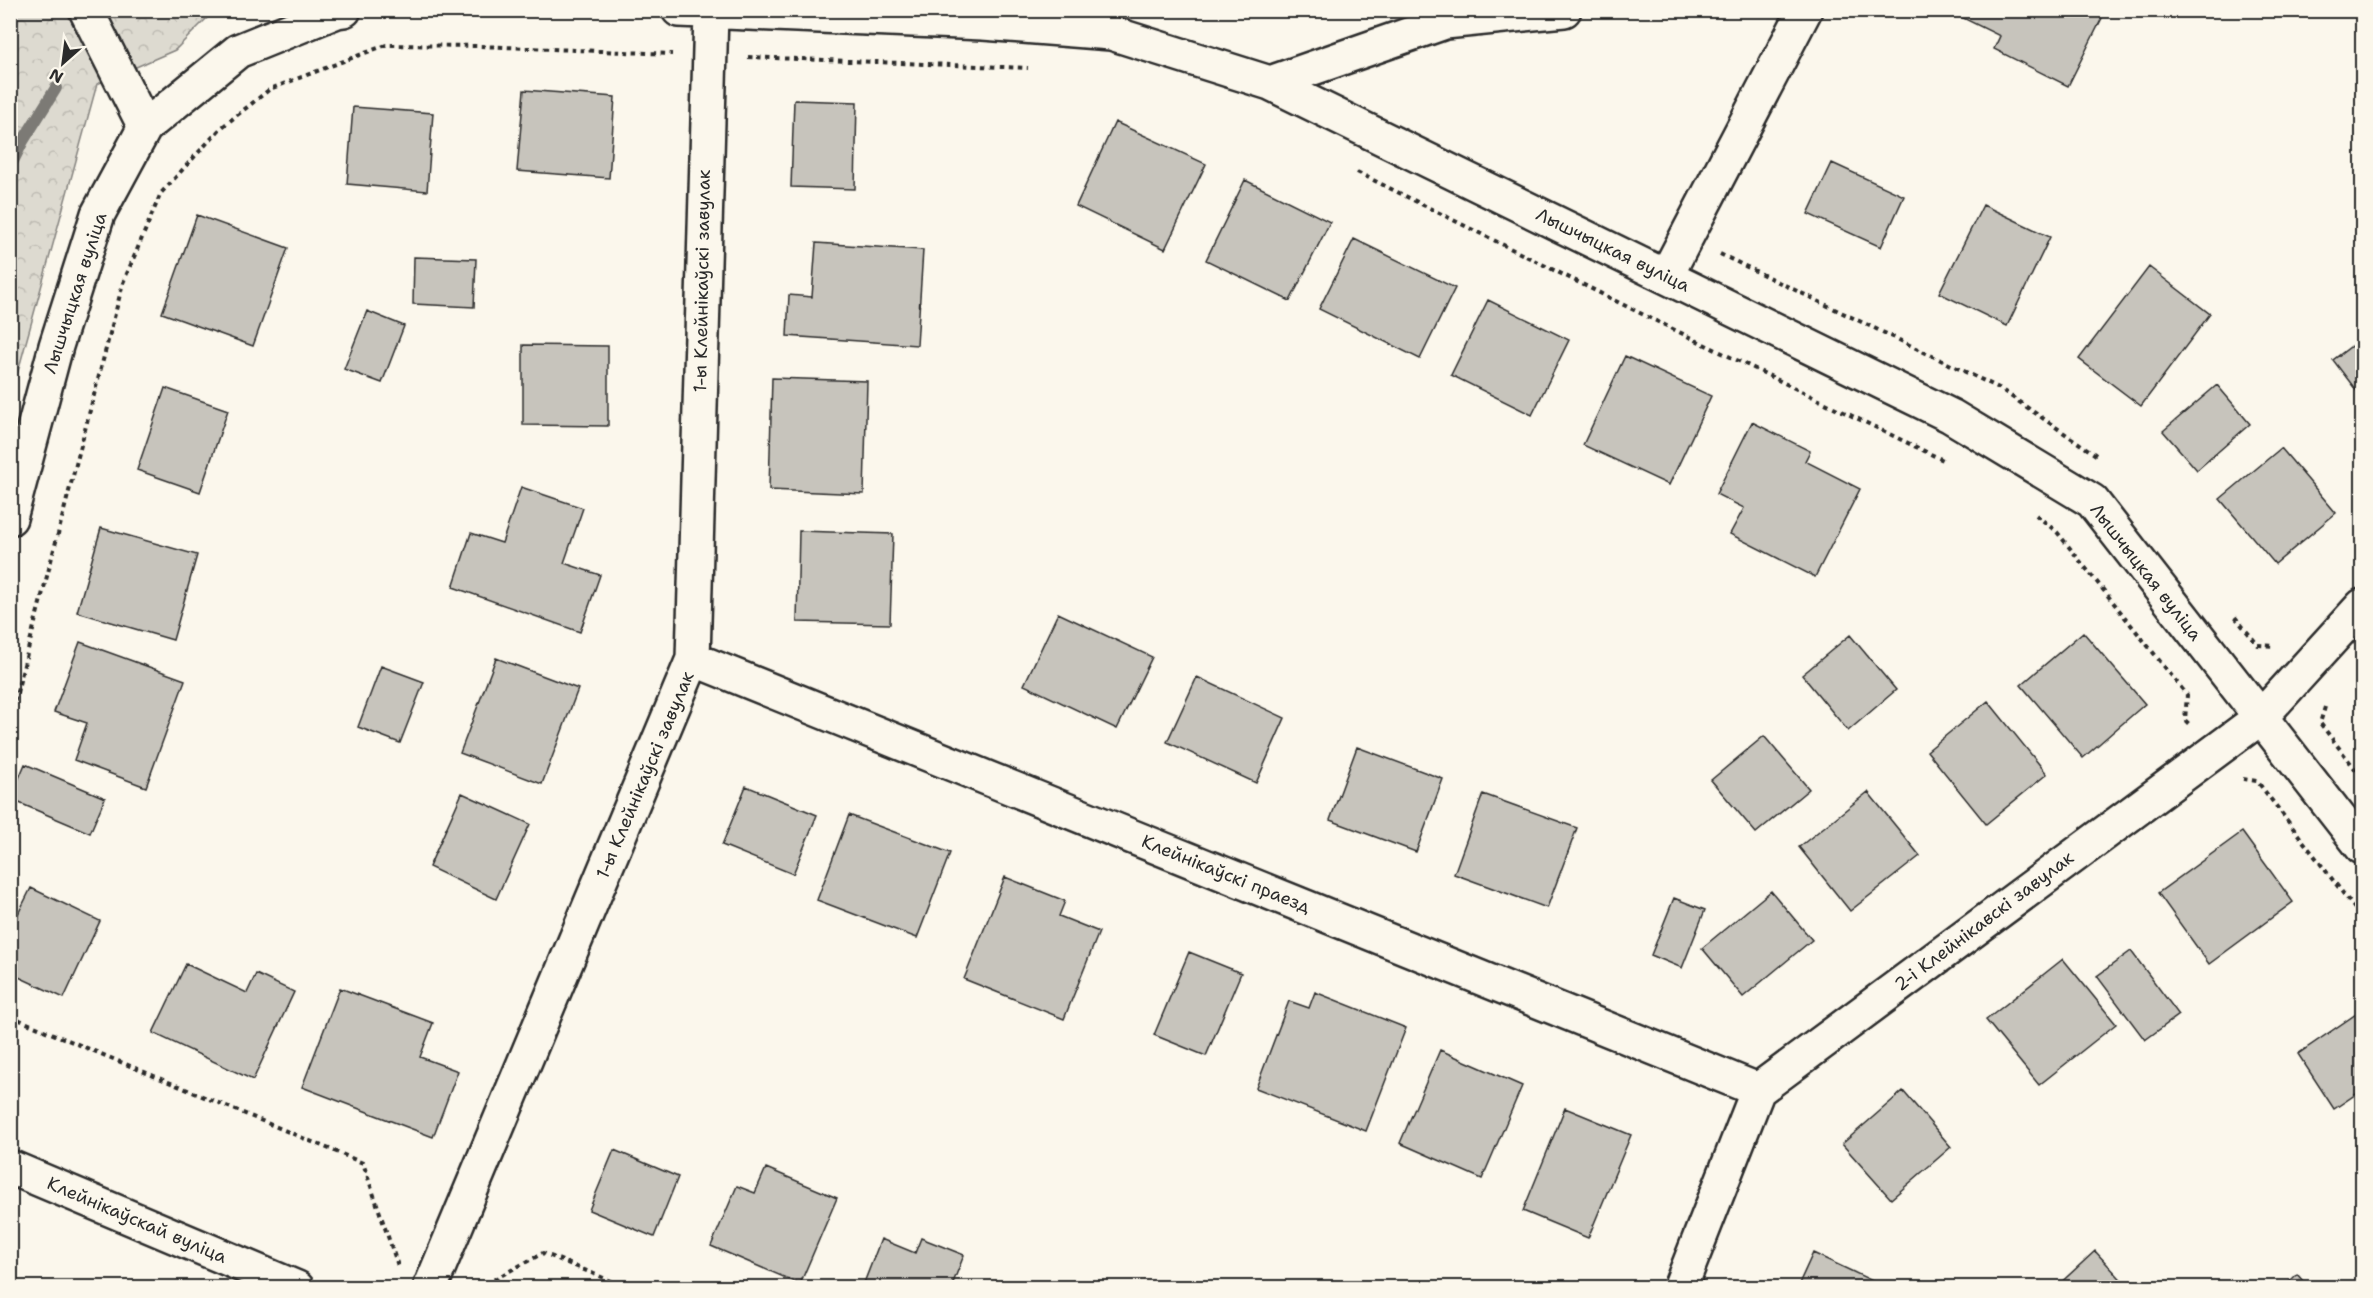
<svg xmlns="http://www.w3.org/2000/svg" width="2373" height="1298" font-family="'Shantell Sans',sans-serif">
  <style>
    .forest { fill: url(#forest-crowns); stroke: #84827e; stroke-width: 1.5 }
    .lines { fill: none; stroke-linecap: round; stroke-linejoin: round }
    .stream { stroke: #7b7a75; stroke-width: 12 }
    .building { fill: #c7c4bc; stroke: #2b2b2b; stroke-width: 1.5 }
    .minor-casing { stroke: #2b2b2b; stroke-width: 38 }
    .path { stroke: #2b2b2b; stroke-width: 4; stroke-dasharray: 4.5 4.5; stroke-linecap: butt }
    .minor { stroke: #fbf7ec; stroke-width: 33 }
    .labels { text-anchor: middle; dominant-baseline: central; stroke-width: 5; stroke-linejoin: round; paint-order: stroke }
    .street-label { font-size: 18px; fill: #2b2b2b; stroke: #fbf7ec }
  </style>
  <defs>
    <pattern id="forest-crowns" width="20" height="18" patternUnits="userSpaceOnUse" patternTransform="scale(1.5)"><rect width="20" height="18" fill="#dddad0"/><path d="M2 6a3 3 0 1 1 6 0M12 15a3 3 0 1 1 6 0" fill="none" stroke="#bebbb3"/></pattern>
  </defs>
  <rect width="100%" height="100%" fill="#fbf7ec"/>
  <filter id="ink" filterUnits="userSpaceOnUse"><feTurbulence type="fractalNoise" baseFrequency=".0167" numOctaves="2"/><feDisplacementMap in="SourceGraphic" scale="12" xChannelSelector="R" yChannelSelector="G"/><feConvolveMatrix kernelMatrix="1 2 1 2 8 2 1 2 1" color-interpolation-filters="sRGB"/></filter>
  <g filter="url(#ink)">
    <!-- forest -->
    <path class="forest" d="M11,11H214L175,50L97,84L11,397Z"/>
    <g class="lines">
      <!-- stream -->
      <path class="stream" d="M10,167L23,141L56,88"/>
    </g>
    <!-- building -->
    <path class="building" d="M1964,10H2106L2068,86L1994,49L2000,36L1961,17Z
      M524,90L615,97L609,178L517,171Z
      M794,100L857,102L855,189L791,187Z
      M353,107L433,113L427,191L347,184Z
      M1115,122L1206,164L1165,249L1076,206Z
      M1832,163L1904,196L1881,247L1808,214Z
      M1245,180L1330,222L1290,301L1206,260Z
      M1983,205L2050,237L2007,326L1939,293Z
      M197,215L288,248L253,346L162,313Z
      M1354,239L1455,288L1420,359L1319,309Z
      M816,243L923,250L917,345L787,336L789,295L812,297Z
      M414,257L476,259L474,307L413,304Z
      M2149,267L2210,314L2141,406L2079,359Z
      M1488,300L1569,340L1532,415L1451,375Z
      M367,311L404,326L382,383L344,369Z
      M2362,338V398L2333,360Z
      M523,345L608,346V426L523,425Z
      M1625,356L1711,396L1669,485L1583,445Z
      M772,378L867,381L864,494L769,490Z
      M2217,385L2250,424L2197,470L2163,431Z
      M165,388L228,410L200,492L137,470Z
      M1752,422L1810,451L1805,461L1860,489L1815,577L1730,534L1744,508L1716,494Z
      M2281,448L2336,513L2275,564L2220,499Z
      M521,487L583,508L564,563L600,575L580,632L453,587L471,533L502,543Z
      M101,528L197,555L173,640L77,612Z
      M799,531L893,534L890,624L797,622Z
      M1058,613L1152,657L1117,729L1024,685Z
      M2083,632L2145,704L2083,758L2021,685Z
      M1850,635L1896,690L1848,731L1802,675Z
      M80,642L185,680L146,787L74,760L87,723L54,712Z
      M496,658L578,689L542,784L460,753Z
      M381,666L424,682L400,743L358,727Z
      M1197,677L1285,718L1256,783L1167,742Z
      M1988,701L2047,774L1986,824L1927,751Z
      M1764,736L1809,789L1756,833L1711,780Z
      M1357,747L1443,779L1416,852L1330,820Z
      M25,764L105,798L90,833L10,799Z
      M746,786L817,815L793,874L722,845Z
      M1868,792L1920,856L1850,911L1799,847Z
      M462,793L530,824L496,899L429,867Z
      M1483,794L1577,828L1547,908L1454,874Z
      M849,815L950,853L917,938L817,900Z
      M2242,832L2293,902L2209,964L2158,893Z
      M1005,877L1065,901L1059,916L1099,932L1064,1019L964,979Z
      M31,888L100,921L64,998L10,973V930Z
      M1771,891L1812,940L1743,997L1702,948Z
      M1674,898L1705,910L1682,968L1651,955Z
      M2131,951L2179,1015L2145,1040L2097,976Z
      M1189,952L1241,973L1206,1056L1154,1035Z
      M2063,959L2116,1024L2039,1085L1986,1020Z
      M186,964L247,993L256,974L294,992L253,1080L153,1033Z
      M340,988L433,1023L420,1057L458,1071L433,1137L302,1087Z
      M1315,992L1406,1028L1366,1131L1256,1088L1289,1001L1309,1008Z
      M2362,1010V1090L2334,1109L2298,1054Z
      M1440,1050L1522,1086L1482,1179L1400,1143Z
      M1903,1091L1951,1147L1891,1199L1842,1144Z
      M1565,1108L1631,1135L1588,1238L1523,1211Z
      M614,1150L678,1177L654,1237L589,1210Z
      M766,1168L837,1198L800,1284L711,1246L737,1186L755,1193Z
      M921,1238L964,1255L951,1288H862L881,1239L915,1253Z
      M2095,1251L2129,1288H2055Z
      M1813,1253L1879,1284L1877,1288H1797Z
      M2297,1274L2309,1288H2283Z"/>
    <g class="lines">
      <defs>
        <path id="minor" d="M86,10L145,127
          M679,10L983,23L1111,33L1270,83L1951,416L2092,501L2362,847
          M1270,83L1445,22L1564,10
          M1666,276L1805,10
          M10,518L56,346L98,214L145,127L238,51L337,11L344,10
          M693,659L1758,1090
          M10,1167L297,1288
          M430,1288L693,659L711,13
          M1680,1288L1758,1090L2260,718L2362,606"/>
      </defs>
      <!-- minor casing -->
      <use href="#minor" class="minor-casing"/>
      <!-- path -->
      <path class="path" d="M748,57L1028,68
        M1357,172L1646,316L1945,461
        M1720,254L1999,388L2096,455
        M2036,515L2057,532L2187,695L2185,720L2189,724
        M2235,617L2258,645L2275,646
        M2325,707L2320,723L2362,778
        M10,719L123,283L161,193L221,128L270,89L386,45L480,46L672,54
        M2243,779L2257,781L2362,918
        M10,1016L363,1163L398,1266
        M478,1288L543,1253L628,1288"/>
      <!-- minor -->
      <use href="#minor" class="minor"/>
    </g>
  </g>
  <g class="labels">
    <!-- street labels -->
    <g class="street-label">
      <text transform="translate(1613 250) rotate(26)">Лышчыцкая вуліца</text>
      <text transform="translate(702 281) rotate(-89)">1-ы Клейнікаўскі завулак</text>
      <text transform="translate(75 293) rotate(-72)">Лышчыцкая вуліца</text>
      <text transform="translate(2146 572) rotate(52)">Лышчыцкая вуліца</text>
      <text transform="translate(645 775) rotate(-67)">1-ы Клейнікаўскі завулак</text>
      <text transform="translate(1226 874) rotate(22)">Клейнікаўскі праезд</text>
      <text transform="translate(1984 921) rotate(-37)">2-і Клейнікавскі завулак</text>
      <text transform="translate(137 1220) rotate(23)">Клейнікаўскай вуліца</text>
    </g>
  </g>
  <!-- margin -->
  <rect width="2373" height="1298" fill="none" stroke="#fbf7ec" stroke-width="36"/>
  <rect x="18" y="18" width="2337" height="1262" fill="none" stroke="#2b2b2b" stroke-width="2" filter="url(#ink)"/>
  <!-- north arrow -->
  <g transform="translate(63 63) rotate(208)" stroke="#fbf7ec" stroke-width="4.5" paint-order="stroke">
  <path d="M0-4.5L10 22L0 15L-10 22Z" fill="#2b2b2b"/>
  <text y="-9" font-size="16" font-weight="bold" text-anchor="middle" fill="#2b2b2b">N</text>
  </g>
</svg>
